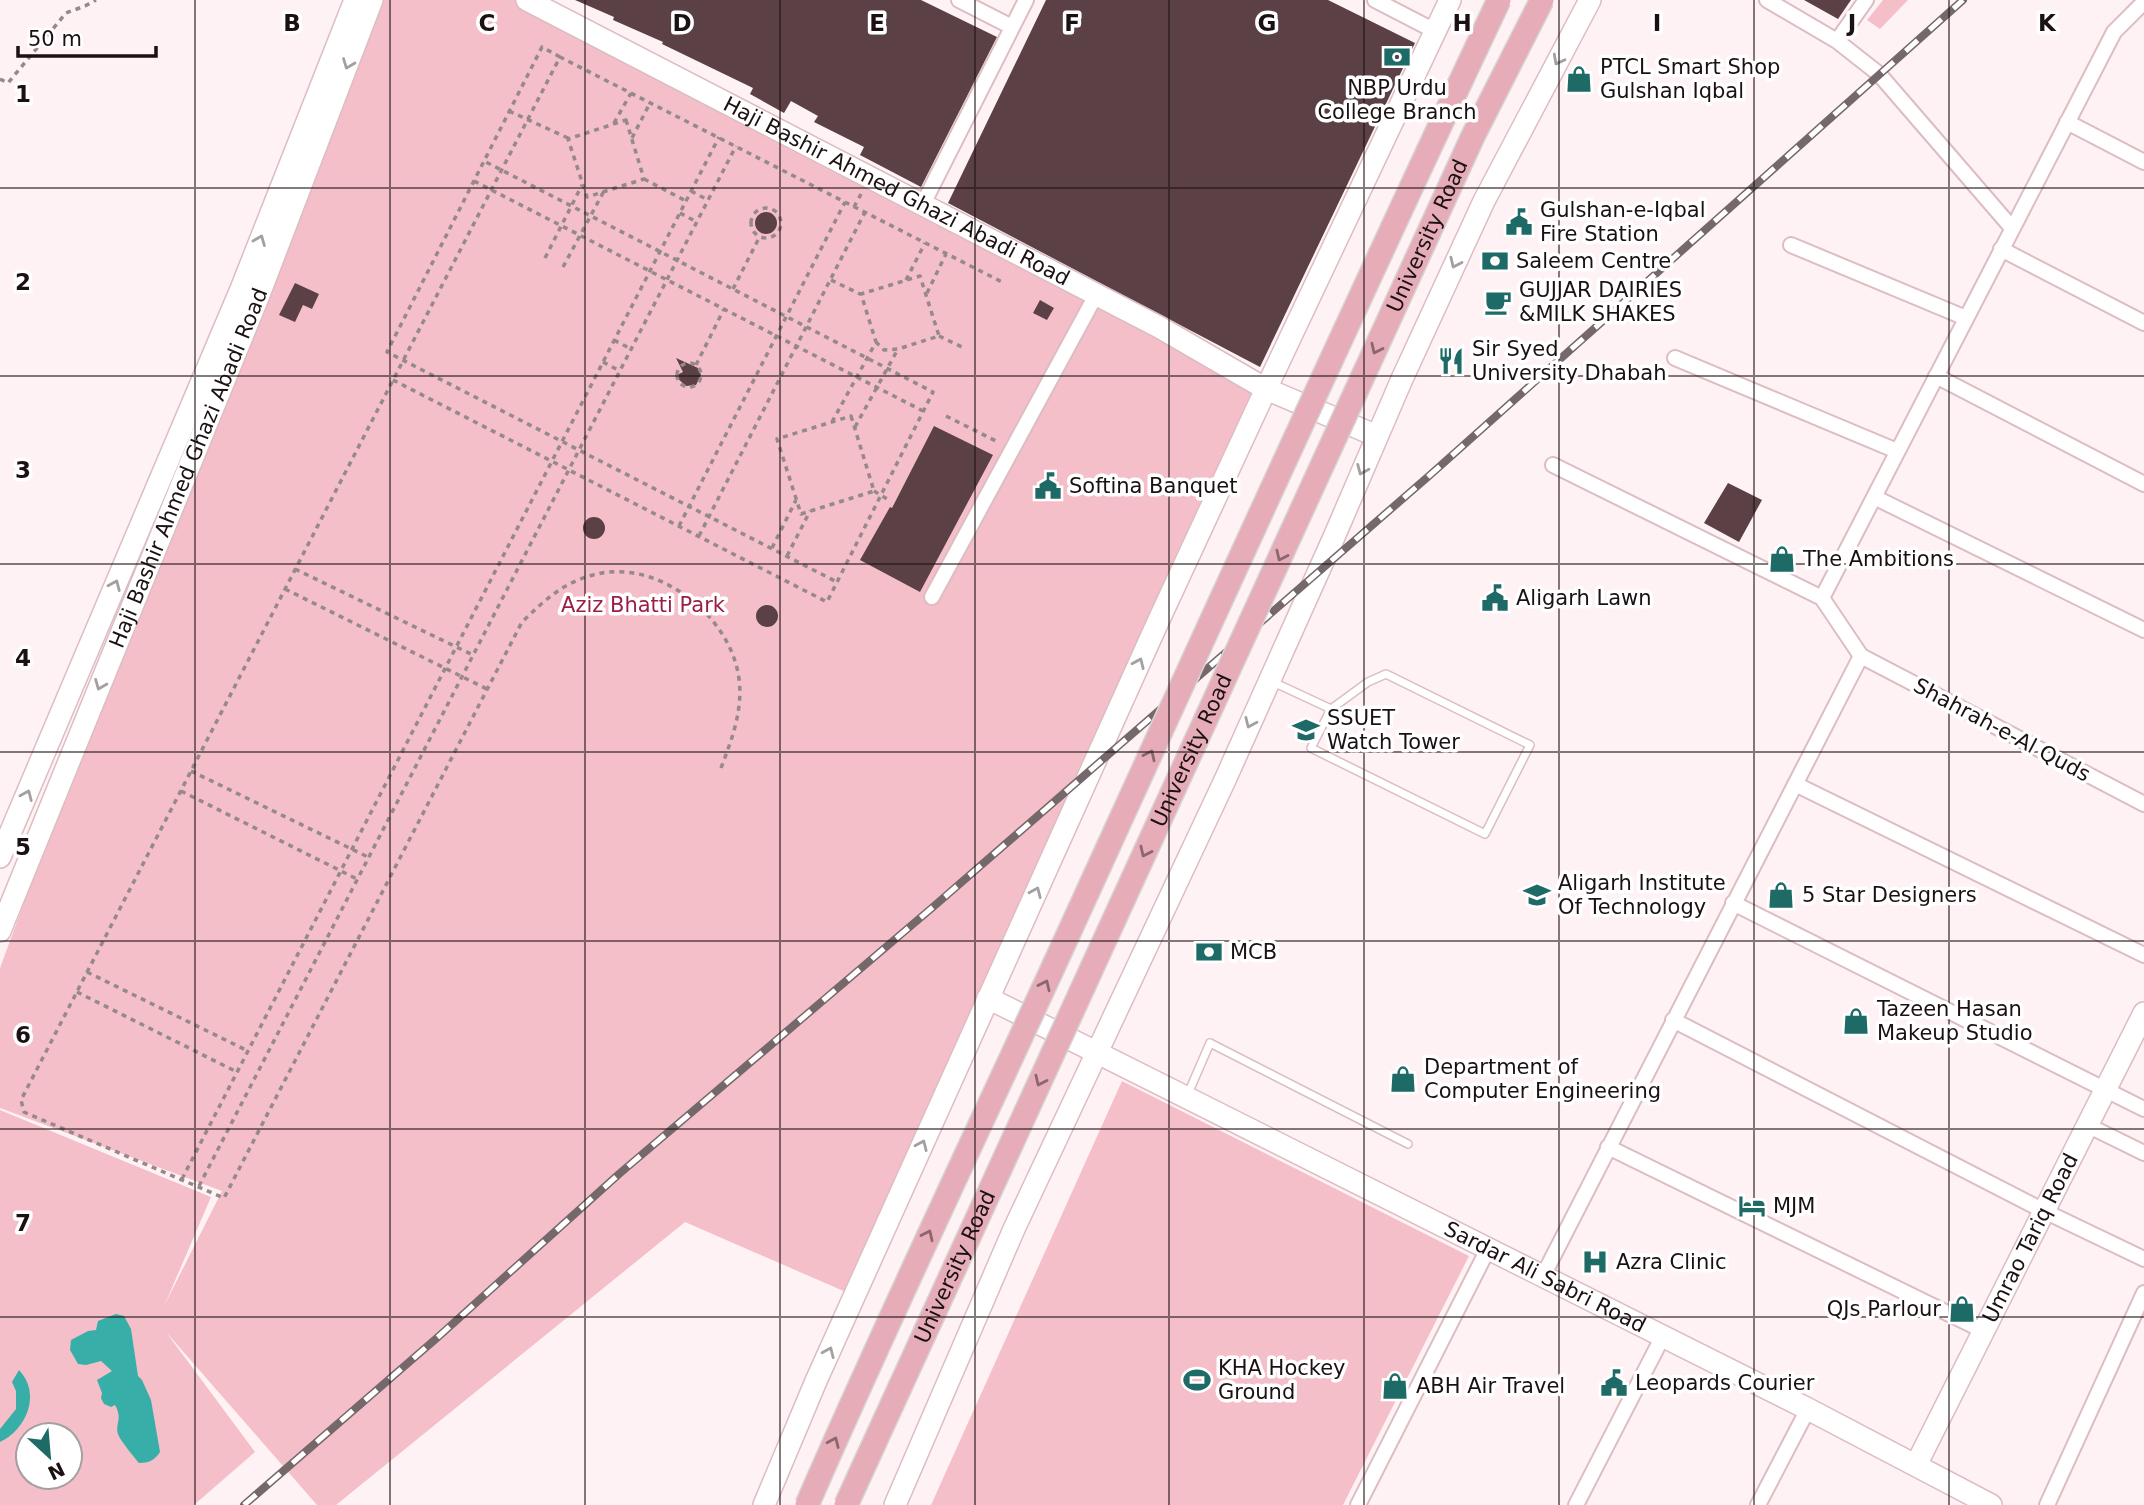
<svg xmlns="http://www.w3.org/2000/svg" width="2144" height="1505" font-family="'DejaVu Sans',sans-serif">
  <style>
    .green { fill: #f4bfc9; fill-rule: evenodd }
    .water { fill: #38aea8 }
    .building { fill: #5b4146 }
    .lines { fill: none; stroke-linecap: round; stroke-linejoin: round }
    .lane-casing { stroke: #dcbdc2; stroke-width: 10 }
    .street-casing { stroke: #dcbdc2; stroke-width: 18 }
    .secondary-casing { stroke: #dcbdc2; stroke-width: 24 }
    .path { stroke: #95898b; stroke-width: 3.5; stroke-dasharray: 5 5; stroke-linecap: butt }
    .lane { stroke: #fff; stroke-width: 7 }
    .street { stroke: #fff; stroke-width: 14 }
    .secondary { stroke: #fff; stroke-width: 21 }
    .rail-casing { stroke: #74686a; stroke-width: 8 }
    .rail { stroke: #fff; stroke-width: 5; stroke-dasharray: 16; stroke-linecap: butt }
    .primary-bridge-casing { stroke: #d6d4d4; stroke-width: 26; stroke-linecap: butt }
    .primary-bridge { stroke: #e6adb9; stroke-width: 23 }
    .oneway { stroke: #a49fa0 }
    .oneway2 { stroke: #8b666e }
    .grid { fill: none; stroke: #1b1012; stroke-width: 2; stroke-opacity: 0.55 }
    .labels { text-anchor: middle; dominant-baseline: central; stroke-width: 7; stroke-linejoin: round; paint-order: stroke }
    .poi-label { font-size: 21px; fill: #1b1012; stroke: #fff; text-anchor: start }
    .street-label { font-size: 21px; fill: #1b1012; stroke: #fff }
    .park-label { font-size: 21px; fill: #991f48; stroke: #fff }
    .grid-label { font-size: 23px; text-anchor: middle; font-weight: bold; fill: #1b1012; stroke: #fff; stroke-width: 7; stroke-linejoin: round; paint-order: stroke }
  </style>
  <rect width="100%" height="100%" fill="#fff2f4"/>
  <!-- green -->
  <path class="green" d="M356,0H525L1266,386L855,1296L685,1222L336,1505H317L166,1332L255,1452L194,1505H0V1110L211,1197L165,1304L222,1191L0,1108V968ZM28,1435H70V1477H28Z
    M1883,0H1908L1880,29L1867,20Z
    M1122,1081L1469,1256L1343,1505H931Z"/>
  <!-- water -->
  <path class="water" d="M116,1314L124,1316L131,1329L138,1376L142,1380L151,1400L160,1452C155,1460 149,1463 139,1463C134,1457 120,1440 118,1434C115,1423 123,1419 115,1405L111,1407L104,1404L101,1398L102,1393L97,1380L112,1371L101,1361L86,1365L78,1364L70,1350L71,1340L88,1331L96,1330L98,1321Z
    M19,1370C42,1394 26,1430 0,1442V1429L16,1409V1391L12,1382Z"/>
  <!-- building -->
  <path class="building" d="M575,0H921L997,37L921,187L860,155L864,147L814,122L818,116L791,101L784,113L750,94L753,88L662,44L663,42L613,20L614,17Z
    M1046,0H1328L1415,43L1260,367L948,203Z
    M1804,0H1851L1838,19Z
    M755 223a11 11 0 1 1 22 0a11 11 0 1 1-22 0Z
    M295,283L319,294L312,309L303,305L295,322L279,315Z
    M1040,300L1054,308L1047,320L1033,313Z
    M676,358L698,368L701,375L696,385L686,386L675,376L683,372Z
    M934,426L993,455L920,592L860,560L890,507L892,508Z
    M1728,483L1762,500L1739,542L1704,523Z
    M583 528a11 11 0 1 1 22 0a11 11 0 1 1-22 0Z
    M756 616a11 11 0 1 1 22 0a11 11 0 1 1-22 0Z"/>
  <g class="lines">
    <defs>
      <path id="lane" d="M1273,682L1331,709L1368,682L1386,674L1530,745L1485,834L1311,748L1331,709
        M1187,1096L1210,1043L1408,1144"/>
      <path id="street" d="M959,0L1012,27
        M1375,0L1435,31
        M1767,0L1837,41L1879,74L2012,228
        M1837,41L1866,0
        M2067,122L2144,162
        M923,204L1026,0
        M1791,245L1966,318
        M2001,249L2144,323
        M1675,358L1897,451
        M1936,376L2144,484
        M1553,465L1822,598L1861,656L2144,804
        M1874,497L2144,630
        M932,597L1096,295
        M1822,598L2114,32L2144,2
        M1795,784L2144,955
        M1733,903L2144,1109
        M1673,1020L2044,1211L2144,1259
        M2087,1125L2144,1153
        M1608,1147L1984,1331
        M1543,1276L1861,656
        M1358,1505L1488,1249
        M1576,1505L1663,1336
        M1758,1505L1808,1409
        M2047,1505L2144,1293"/>
      <g id="secondary">
        <path id="s1" d="M527,0L1159,327L1266,389L1377,436"/>
        <path d="M0,857L241,289L355,0"/>
        <path id="s2" d="M0,931L257,300L372,0"/>
        <path id="s3" d="M988,998L1808,1409L1991,1505"/>
        <path id="s4" d="M1916,1465L2144,1013"/>
        <path d="M764,1505L816,1381L1157,624L1266,389L1450,0"/>
        <path d="M895,1505L1014,1229L1225,780L1334,537L1402,379L1484,201L1590,0"/>
      </g>
    </defs>
    <!-- lane casing -->
    <use href="#lane" class="lane-casing"/>
    <!-- street casing -->
    <use href="#street" class="street-casing"/>
    <!-- secondary casing -->
    <use href="#secondary" class="secondary-casing"/>
    <!-- path -->
    <path class="path" d="M560,57L542,47L387,352L837,582
      M0,79L8,83L66,13L85,6L96,0
      M509,111L568,138
      M626,120L644,179L587,197L568,139Z
      M614,123L631,93
      M632,138L650,103
      M644,179L686,201
      M474,181L923,411
      M691,191L708,200
      M854,207L861,194
      M751 223a15 15 0 1 1 30 0a15 15 0 1 1-30 0Z
      M680,213L697,222
      M545,258L582,185
      M563,267L604,191
      M831,280L860,294
      M906,280L925,243
      M733,289L760,236
      M927,293L946,254
      M939,336L966,349
      M614,340L631,349
      M603,362L620,371
      M677 375a12 12 0 1 1 24 0a12 12 0 1 1-24 0Z
      M696,365L724,309
      M393,380L827,602L933,392L484,161
      M851,416L874,491L801,514L777,439Z
      M946,416L998,442
      M832,422L876,342L861,294L920,276L939,336L898,349L884,350L876,342
      M855,427L898,349
      M874,491L887,499
      M679,526L845,202
      M699,536L865,212
      M772,548L796,500
      M787,556L810,511
      M295,569L473,655
      M285,589L487,689
      M721,768C732,739 743,710 739,679C731,615 656,557 593,575C562,583 544,601 522,622L224,1198L24,1112L21,1100L560,57L1002,282
      M191,771L368,857
      M181,791L357,879
      M87,972L248,1051
      M77,992L237,1072
      M182,1179L719,137
      M199,1186L736,146"/>
    <!-- lane -->
    <use href="#lane" class="lane"/>
    <!-- street -->
    <use href="#street" class="street"/>
    <!-- secondary -->
    <use href="#secondary" class="secondary"/>
    <defs>
      <path id="rail" d="M244,1505L438,1337L619,1174L933,907L1430,475L1963,0"/>
    </defs>
    <!-- rail casing -->
    <use href="#rail" class="rail-casing"/>
    <!-- rail -->
    <use href="#rail" class="rail"/>
    <defs>
      <g id="primary-bridge">
        <path d="M807,1505C890,1314 980,1127 1067,937C1210,624 1352,311 1499,0"/>
        <path id="s5" d="M846,1505L1473,136L1542,0"/>
      </g>
    </defs>
    <!-- primary-bridge casing -->
    <use href="#primary-bridge" class="primary-bridge-casing"/>
    <!-- primary-bridge -->
    <use href="#primary-bridge" class="primary-bridge"/>
  </g>
  <!-- one-way arrows -->
  <defs><path id="oneway-chevron" d="M-2-3.5L2.5 0L-2 3.5" fill="none" stroke-width="1.6" stroke-linecap="round" stroke-linejoin="round" transform="scale(1.75)"/></defs>
  <g class="oneway">
    <use href="#oneway-chevron" transform="translate(1558 60) rotate(118)"/>
    <use href="#oneway-chevron" transform="translate(348 64) rotate(111)"/>
    <use href="#oneway-chevron" transform="translate(260 240) rotate(-68)"/>
    <use href="#oneway-chevron" transform="translate(1455 263) rotate(115)"/>
    <use href="#oneway-chevron" transform="translate(1362 470) rotate(113)"/>
    <use href="#oneway-chevron" transform="translate(115 585) rotate(-67)"/>
    <use href="#oneway-chevron" transform="translate(1139 663) rotate(-66)"/>
    <use href="#oneway-chevron" transform="translate(100 685) rotate(112)"/>
    <use href="#oneway-chevron" transform="translate(1250 723) rotate(114)"/>
    <use href="#oneway-chevron" transform="translate(27 795) rotate(-67)"/>
    <use href="#oneway-chevron" transform="translate(1036 892) rotate(-66)"/>
    <use href="#oneway-chevron" transform="translate(922 1145) rotate(-66)"/>
    <use href="#oneway-chevron" transform="translate(829 1352) rotate(-66)"/>
  </g>
  <g class="oneway2">
    <use href="#oneway-chevron" transform="translate(1376 349) rotate(115)"/>
    <use href="#oneway-chevron" transform="translate(1281 556) rotate(115)"/>
    <use href="#oneway-chevron" transform="translate(1150 755) rotate(-65)"/>
    <use href="#oneway-chevron" transform="translate(1145 852) rotate(115)"/>
    <use href="#oneway-chevron" transform="translate(1045 985) rotate(-65)"/>
    <use href="#oneway-chevron" transform="translate(1040 1081) rotate(115)"/>
    <use href="#oneway-chevron" transform="translate(928 1235) rotate(-65)"/>
    <use href="#oneway-chevron" transform="translate(834 1442) rotate(-66)"/>
  </g>
  <!-- grid -->
  <path class="grid" d="M195,0V1505M390,0V1505M585,0V1505M780,0V1505M975,0V1505M1169,0V1505M1364,0V1505M1559,0V1505M1754,0V1505M1949,0V1505M0,188H2144M0,376H2144M0,564H2144M0,752H2144M0,941H2144M0,1129H2144M0,1317H2144"/>
  <!-- icons -->
  <defs>
    <symbol id="bank-bare" viewBox="-9 -9 18 18"><path d="M-6-4H6V4H-6ZM0-2.3a2.3 2.3 0 1 0 0 4.6a2.3 2.3 0 1 0 0-4.6Z" fill="#1e6a67" stroke="#fff" stroke-width="2.5" paint-order="stroke"/></symbol>
    <symbol id="shop-bare" viewBox="-9 -9 18 18"><path d="M-5-2.5h2.3a2.7 3.5 0 0 1 5.4 0H5L5.5 6h-11ZM-1.5-2.5h3a1.5 2.3 0 0 0-3 0Z" fill="#1e6a67" stroke="#fff" stroke-width="2.5" paint-order="stroke"/></symbol>
    <symbol id="civic-bare" viewBox="-9 -9 18 18"><path d="M-.6-6.5H3V-4.5H.6V-3L4-1V1h2V6H-6V1h2V-1L-.6-3ZM-1.2 2.5V6h2.4V2.5Z" fill="#1e6a67" stroke="#fff" stroke-width="2.5" paint-order="stroke"/></symbol>
    <symbol id="cafe-bare" viewBox="-9 -9 18 18"><path d="M-5.5-4.5H6V0H3Q3 3.5 0 3.5H-2.5Q-5.5 3.5-5.5 0ZM3-3.2v2h1.7v-2ZM-6 4.5H4V6H-6Z" fill="#1e6a67" stroke="#fff" stroke-width="2.5" paint-order="stroke"/></symbol>
    <symbol id="restaurant-bare" viewBox="-9 -9 18 18"><path d="M-5-6h1v4h1v-4h1v4h1v-4h1v5L-1.5 .5V6h-2V.5L-5-1ZM5-6V6H3V1.5H1.5Q1.5-4 5-6Z" fill="#1e6a67" stroke="#fff" stroke-width="2.5" paint-order="stroke"/></symbol>
    <symbol id="university-bare" viewBox="-9 -9 18 18"><path d="M0-5L7-2L0 1L-7-2ZM-4 1L0 2.5L4 1V4Q0 6-4 4Z" fill="#1e6a67" stroke="#fff" stroke-width="2.5" paint-order="stroke"/></symbol>
    <symbol id="hotel-bare" viewBox="-9 -9 18 18"><path d="M-6-4.5h1.5V1H6V5H4.5V3h-9V5H-6ZM-4 0a1.8 1.8 0 1 1 3.6 0ZM.5 0V-2.5h3Q6-2.5 6 0Z" fill="#1e6a67" stroke="#fff" stroke-width="2.5" paint-order="stroke"/></symbol>
    <symbol id="hospital-bare" viewBox="-9 -9 18 18"><path d="M-5-5h3v3.5h4V-5h3V5h-3V1.5h-4V5h-3Z" fill="#1e6a67" stroke="#fff" stroke-width="2.5" paint-order="stroke"/></symbol>
    <symbol id="stadium-bare" viewBox="-9 -9 18 18"><path d="M0-5a6.5 5 0 1 0 0 10a6.5 5 0 1 0 0-10ZM-3.5-1.8h7v3.6h-7Z" fill="#1e6a67" stroke="#fff" stroke-width="2.5" paint-order="stroke"/></symbol>
  </defs>
  <g fill-rule="evenodd">
    <use href="#bank-bare" x="1378" y="38" width="38" height="38"/>
    <use href="#shop-bare" x="1560" y="60" width="38" height="38"/>
    <use href="#civic-bare" x="1500" y="203" width="38" height="38"/>
    <use href="#bank-bare" x="1476" y="242" width="38" height="38"/>
    <use href="#cafe-bare" x="1479" y="283" width="38" height="38"/>
    <use href="#restaurant-bare" x="1432" y="342" width="38" height="38"/>
    <use href="#civic-bare" x="1029" y="467" width="38" height="38"/>
    <use href="#shop-bare" x="1763" y="540" width="38" height="38"/>
    <use href="#civic-bare" x="1476" y="579" width="38" height="38"/>
    <use href="#university-bare" x="1287" y="711" width="38" height="38"/>
    <use href="#university-bare" x="1518" y="876" width="38" height="38"/>
    <use href="#shop-bare" x="1762" y="876" width="38" height="38"/>
    <use href="#bank-bare" x="1190" y="933" width="38" height="38"/>
    <use href="#shop-bare" x="1837" y="1002" width="38" height="38"/>
    <use href="#shop-bare" x="1384" y="1060" width="38" height="38"/>
    <use href="#hotel-bare" x="1733" y="1187" width="38" height="38"/>
    <use href="#hospital-bare" x="1576" y="1243" width="38" height="38"/>
    <use href="#shop-bare" x="1943" y="1290" width="38" height="38"/>
    <use href="#stadium-bare" x="1178" y="1361" width="38" height="38"/>
    <use href="#civic-bare" x="1595" y="1364" width="38" height="38"/>
    <use href="#shop-bare" x="1376" y="1367" width="38" height="38"/>
  </g>
  <g class="labels">
    <!-- poi labels -->
    <g class="poi-label">
      <text x="1600" y="67">PTCL Smart Shop<tspan x="1600" dy="24">Gulshan Iqbal</tspan></text>
      <text x="1397" y="88" text-anchor="middle">NBP Urdu<tspan x="1397" dy="24">College Branch</tspan></text>
      <text x="1540" y="210">Gulshan-e-Iqbal<tspan x="1540" dy="24">Fire Station</tspan></text>
      <text x="1516" y="261">Saleem Centre</text>
      <text x="1519" y="290">GUJJAR DAIRIES<tspan x="1519" dy="24">&amp;MILK SHAKES</tspan></text>
      <text x="1472" y="349">Sir Syed<tspan x="1472" dy="24">University Dhabah</tspan></text>
      <text x="1069" y="486">Softina Banquet</text>
      <text x="1803" y="559">The Ambitions</text>
      <text x="1516" y="598">Aligarh Lawn</text>
      <text x="1327" y="718">SSUET<tspan x="1327" dy="24">Watch Tower</tspan></text>
      <text x="1558" y="883">Aligarh Institute<tspan x="1558" dy="24">Of Technology</tspan></text>
      <text x="1802" y="895">5 Star Designers</text>
      <text x="1230" y="952">MCB</text>
      <text x="1877" y="1009">Tazeen Hasan<tspan x="1877" dy="24">Makeup Studio</tspan></text>
      <text x="1424" y="1067">Department of<tspan x="1424" dy="24">Computer Engineering</tspan></text>
      <text x="1773" y="1206">MJM</text>
      <text x="1616" y="1262">Azra Clinic</text>
      <text x="1941" y="1309" text-anchor="end">QJs Parlour</text>
      <text x="1218" y="1368">KHA Hockey<tspan x="1218" dy="24">Ground</tspan></text>
      <text x="1635" y="1383">Leopards Courier</text>
      <text x="1416" y="1386">ABH Air Travel</text>
    </g>
    <!-- street labels -->
    <g class="street-label">
      <text stroke="none"><textPath href="#s1" startOffset="416">Haji Bashir Ahmed Ghazi Abadi Road</textPath></text>
      <text stroke="none"><textPath href="#s5" startOffset="1396">University Road</textPath></text>
      <text stroke="none"><textPath href="#s2" startOffset="500">Haji Bashir Ahmed Ghazi Abadi Road</textPath></text>
      <text transform="translate(2002 730) rotate(28)">Shahrah-e-Al Quds</text>
      <text stroke="none"><textPath href="#s5" startOffset="830">University Road</textPath></text>
      <text stroke="none"><textPath href="#s4" startOffset="254">Umrao Tariq Road</textPath></text>
      <text stroke="none"><textPath href="#s5" startOffset="262">University Road</textPath></text>
      <text stroke="none"><textPath href="#s3" startOffset="623">Sardar Ali Sabri Road</textPath></text>
    </g>
    <!-- park labels -->
    <g class="park-label">
      <text x="643" y="605">Aziz Bhatti Park</text>
    </g>
  </g>
  <g class="grid-label">
    <text x="292" y="31">B</text>
    <text x="487" y="31">C</text>
    <text x="682" y="31">D</text>
    <text x="877" y="31">E</text>
    <text x="1072" y="31">F</text>
    <text x="1267" y="31">G</text>
    <text x="1462" y="31">H</text>
    <text x="1657" y="31">I</text>
    <text x="1852" y="31">J</text>
    <text x="2047" y="31">K</text>
    <text x="23" y="102">1</text>
    <text x="23" y="290">2</text>
    <text x="23" y="478">3</text>
    <text x="23" y="666">4</text>
    <text x="23" y="855">5</text>
    <text x="23" y="1043">6</text>
    <text x="23" y="1231">7</text>
  </g>
  <!-- north arrow -->
  <g transform="translate(49 1456) rotate(154)"><circle r="33" fill="#ffffff" stroke="#a49fa0" stroke-width="2"/>
  <path d="M0-5L12 26L0 18L-12 26Z" fill="#1e6a67"/>
  <text y="-10" font-size="19" font-weight="bold" text-anchor="middle" fill="#1b1012">N</text>
  </g>
  <!-- scale -->
  <path d="M18 46v10h138v-10" fill="none" stroke="#1b1012" stroke-width="3.5"/>
  <text x="28" y="46" font-size="21" fill="#1b1012" stroke="#ffffff" stroke-width="5" paint-order="stroke">50 m</text>
</svg>
